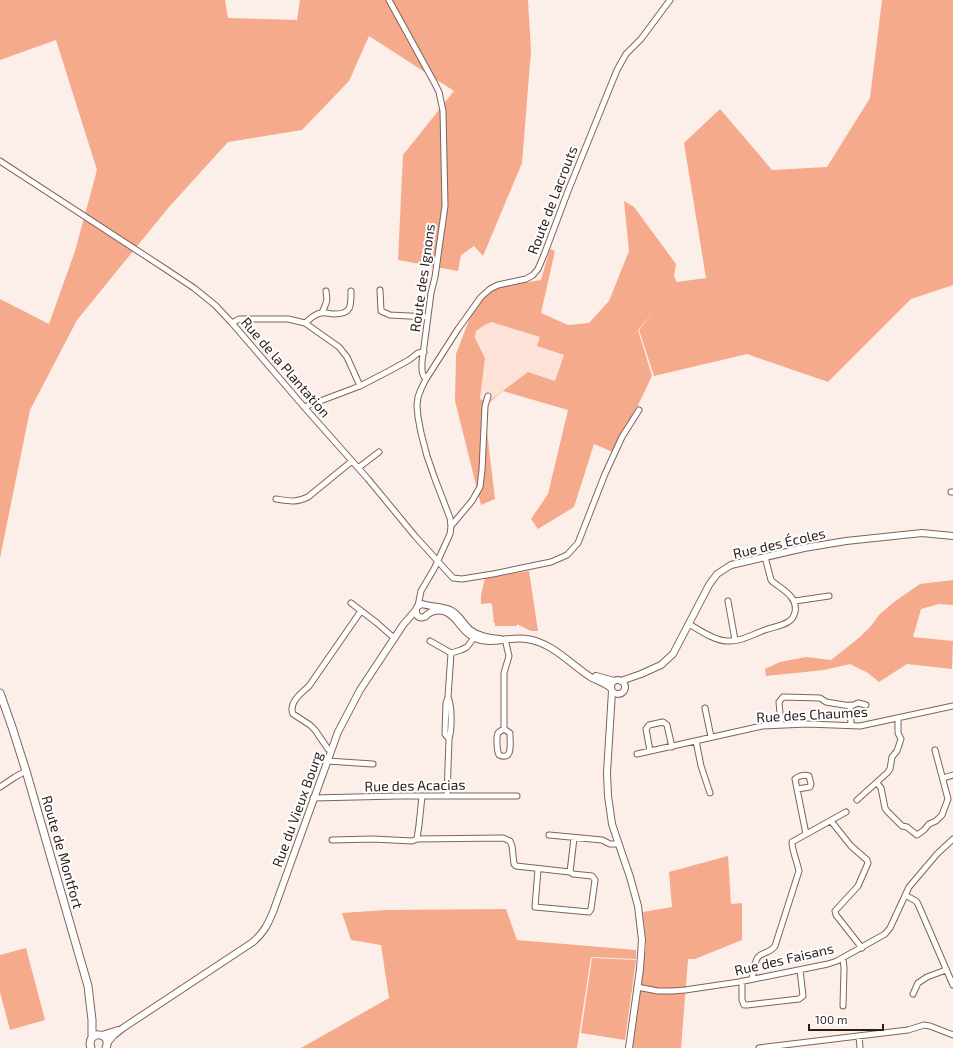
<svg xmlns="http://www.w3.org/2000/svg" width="953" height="1048" font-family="'Exo 2',sans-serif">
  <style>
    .built { fill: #fde2d7 }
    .green { fill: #f4aa8b; fill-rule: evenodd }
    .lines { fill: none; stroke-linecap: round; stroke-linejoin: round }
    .minor-casing { stroke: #826356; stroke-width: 7 }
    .tertiary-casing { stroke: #826356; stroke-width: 8 }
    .secondary-casing { stroke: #826356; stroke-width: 9 }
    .minor { stroke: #fff; stroke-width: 5 }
    .tertiary { stroke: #fff; stroke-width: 6 }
    .secondary { stroke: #fff; stroke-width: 7 }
    .labels { text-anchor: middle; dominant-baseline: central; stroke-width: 4; stroke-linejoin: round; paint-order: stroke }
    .street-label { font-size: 14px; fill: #2b1e19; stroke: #fff }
  </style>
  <rect width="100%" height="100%" fill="#fceee8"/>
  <!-- built -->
  <path class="built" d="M491,322L540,337L537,346L564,355L555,381L528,372L488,402L480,399L485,358L475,338L476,331L483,326Z"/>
  <!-- green -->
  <path class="green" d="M0,0H225L228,18L297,20L300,0H528L531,51L522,163L483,256L474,246L461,255L458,271L398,260L403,155L454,91L369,36L349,81L302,130L228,142L169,207L77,320L30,410L0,558V299L49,324L75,251L97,170L56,40L0,60Z
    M882,0H953V285L911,299L828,382L747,354L654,376L639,330L653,312L638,330L652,376L615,453L594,444L574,507L538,529L531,519L548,494L568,410L503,391L484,407L495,499L481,505L455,401L456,354L471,315L482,298L499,287L541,280L550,249L555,251L541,313L568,325L589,323L609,301L629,251L624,201L634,207L676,264L674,276L677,282L706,278L684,143L720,109L772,170L827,167L870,98ZM491,322L540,337L537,346L564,355L555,381L528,372L488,402L480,399L485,358L475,338L476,331L483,326Z
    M529,571L538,631H531L517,624V626H495V623H494L492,604L490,603L481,604V595L485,578Z
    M953,580V605L939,604L921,609L913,637L953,641L952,669L907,664L879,682L868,673L850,664L824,670L766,676L765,669L780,662L806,657L831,660L860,637L871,626L879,615L894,602L920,584Z
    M728,856L731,904L742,903V940L695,959H688L681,1048H629L644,951H646V940L643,912L672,907L669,872Z
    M506,909L517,940L636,950V959L591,957L577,1048H301L389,998L381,945L351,940L342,913L386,910Z
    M26,948L45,1020L10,1030L0,992V955Z
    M592,958L636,960L625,1040L581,1033Z"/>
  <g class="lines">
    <defs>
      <path id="minor" d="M389,0L434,82L439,92L443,111L445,206L435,277L431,293L422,362C422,369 421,374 426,379
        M0,161L164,268L194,288L215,305L232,323L305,408L368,479L415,536L453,578L462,579L493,574L551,562L567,555L578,543L605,474L622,437L639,410
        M380,290L381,311L390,315L428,317
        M322,313C326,302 328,304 326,291
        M232,323L239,319H288L305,323L339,347L347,357L360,386
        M305,323C310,319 314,314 321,313C325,312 330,314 334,314C352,314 351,306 351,291
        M305,408L307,406L360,386L389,371L409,360L418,353L424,352
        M358,468L379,452
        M951,492H953
        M276,499C289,501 296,503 308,497L352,461
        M451,526L472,501L480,487L482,470L485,406L488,396
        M728,601L735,640
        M795,601L829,596
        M351,603L377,623L394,638
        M418,606L421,591L434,569L450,534L451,526L450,518L435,479L427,456L421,433L418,417L417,405L418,397L421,389L426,379L458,329L481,297L490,289L498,285L526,279L533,275L538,269L544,255L568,191L617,70L626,54L641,39L670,0
        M689,624C699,630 715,641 727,641C741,642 753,634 765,630C773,627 782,626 788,622C792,620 794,616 795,612C798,597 783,590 773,582L771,580L765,557
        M430,641L451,653
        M850,705L851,725
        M705,708L711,737
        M781,725L779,702L783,697L820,698L826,702L838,704L851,706L858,703L866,705
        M504,729V673L509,656L505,639
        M504,729L510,733V735C510,744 513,761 499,755C497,751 496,737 498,733C500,731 502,730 504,729Z
        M449,739L445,734L446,703L448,697L451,653L461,650L467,647L476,635
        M696,741L701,766L710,793
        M330,750L328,749L315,730L310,725L293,714C288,703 302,692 309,686L361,611
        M650,751L646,729L649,725L663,722L667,725L672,747
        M637,754L762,726L807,724L860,726L953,706
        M327,761L373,764
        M943,778L953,775
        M877,783L881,788L885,808L887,811L902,826L907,827L917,835L924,830L929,824L936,821L942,815L948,799L935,750
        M0,787L15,777L26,771
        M797,789L810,787L811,784L809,776C805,774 798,776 795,779L806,834
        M447,796L449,739C452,729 452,706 448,697
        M313,798L398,796H517
        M857,800L887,773L890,769L892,757L897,751L901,739L898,733V718
        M831,821L851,846L867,860L868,863L858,886L835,911L836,915L862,948
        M549,835L602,840L610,844H618
        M417,839L503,838L510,841L512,846L514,864L516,866L570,872L574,838
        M332,840L373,839L412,841L417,839L419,825L422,796
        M538,869L535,907L589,912L591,909L595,880L592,876L573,874L570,872
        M905,895L916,901L918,904L953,985
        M843,958L844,968L843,1006
        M752,979C753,974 755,960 758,957C763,952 770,953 775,946L799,871C797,862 792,850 792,842L846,812
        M742,981V1000L744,1005H747L799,999L803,996L800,970
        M637,987L658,991H672L685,990L739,982L828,964L837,961L885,934L890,928L909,887L937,854L953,839
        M913,994L918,983L927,977L946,970
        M859,1036L860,1048
        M759,1048L908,1030L924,1025L930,1026L953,1035"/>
      <path id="tertiary" d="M500,639C490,638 479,637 470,630C463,624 459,614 450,610C441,606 431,607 422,604L418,606C414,610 416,620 424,617C427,616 425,616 428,614C433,610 440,610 446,612C453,615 457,621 461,626C466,633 473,638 481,640C494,644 512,636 527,639C553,643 570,664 592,678C598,681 605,683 611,688
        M596,676L614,681
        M611 687a7 7 0 1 1 14 0a7 7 0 1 1-14 0Z
        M621,681L641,674L661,665L673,654L709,585L717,574L731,565L804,548L846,541L922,533L953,536
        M612,691L607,773L608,796L612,824L616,836L630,877L638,906L642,940L640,969L629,1048
        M102,1035L118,1030
        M108,1042L114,1035L123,1028L253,942C264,932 267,926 273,912L338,732L360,690L403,625L415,611"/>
      <path id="secondary" d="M0,693L12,727L26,771L88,986L92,1020V1037
        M91,1048C85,1030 113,1031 106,1048"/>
    </defs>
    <!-- minor casing -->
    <use href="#minor" class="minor-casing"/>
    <!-- tertiary casing -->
    <use href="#tertiary" class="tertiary-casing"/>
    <!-- secondary casing -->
    <use href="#secondary" class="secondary-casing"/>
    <!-- minor -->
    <use href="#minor" class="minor"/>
    <!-- tertiary -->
    <use href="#tertiary" class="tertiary"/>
    <!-- secondary -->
    <use href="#secondary" class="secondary"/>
  </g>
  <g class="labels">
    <!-- street labels -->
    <g class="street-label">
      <text transform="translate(552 200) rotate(-69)">Route de Lacrouts</text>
      <text transform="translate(422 278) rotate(-82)">Route des Ignons</text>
      <text transform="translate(286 367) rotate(49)">Rue de la Plantation</text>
      <text transform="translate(779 543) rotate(-13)">Rue des Écoles</text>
      <text transform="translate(812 714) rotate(-3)">Rue des Chaumes</text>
      <text transform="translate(415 785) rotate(-1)">Rue des Acacias</text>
      <text transform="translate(297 809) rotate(-70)">Rue du Vieux Bourg</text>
      <text transform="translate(63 852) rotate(74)">Route de Montfort</text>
      <text transform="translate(784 959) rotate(-13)">Rue des Faisans</text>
    </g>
  </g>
  <!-- scale -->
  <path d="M809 1024v6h74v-6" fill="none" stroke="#2b1e19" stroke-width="2"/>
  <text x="815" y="1024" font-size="12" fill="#2b1e19" stroke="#ffffff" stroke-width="3" paint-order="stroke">100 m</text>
</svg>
